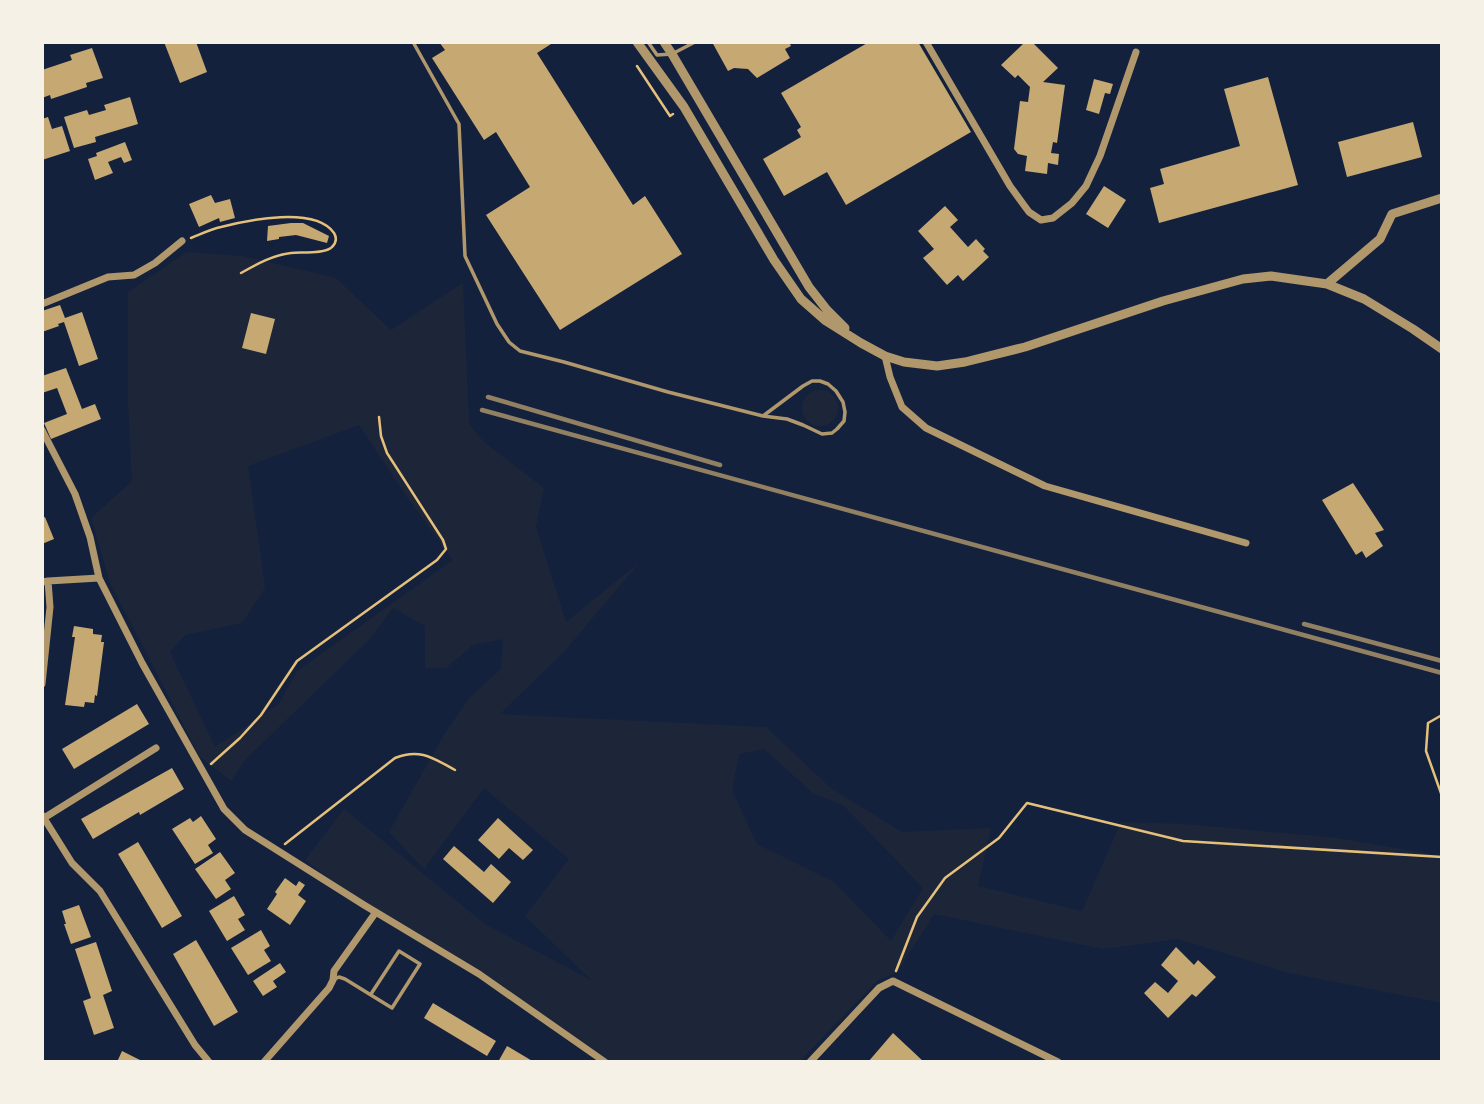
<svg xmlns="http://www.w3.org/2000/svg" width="1484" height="1104" font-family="'Work Sans',sans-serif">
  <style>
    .green { fill: #1d2539; fill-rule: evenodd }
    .building { fill: #c6a872 }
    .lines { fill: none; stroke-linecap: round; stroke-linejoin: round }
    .path { stroke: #e5c07b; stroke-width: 2.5 }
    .service { stroke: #b1986c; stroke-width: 3.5 }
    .minor { stroke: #b1986c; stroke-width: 7 }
    .tertiary { stroke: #b1986c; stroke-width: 9 }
    .rail { stroke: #918062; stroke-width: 4.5 }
  </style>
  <rect width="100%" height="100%" fill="#14213d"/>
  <!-- green -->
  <path class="green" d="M187,252L242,256L336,278L391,330L463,283L469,424L485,443L544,488L536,527L566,622L640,562L563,653L500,714L766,727L832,789L902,832L991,828L978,886L1082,911L1121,822L1185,824L1337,838L1442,856V1003L1289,973L1178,939L1103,949L934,914L897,973L878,980L799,1062H605L479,974L364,905L305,860L344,809L485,924L591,980L525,916L569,859L484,788L424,869L389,832L445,733L470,697L501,669L503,639L473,645L446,668H425V626L393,608L369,640L246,759L231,781L200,757L110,583L91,518L132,481L128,403V292ZM359,425L407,497L453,560L297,671L279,704L215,747L170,652L185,635L242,623L265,588L248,466ZM764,749L814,794L843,805L923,888L891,941L834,882L757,844L732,790L739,754Z
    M802 408a18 18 0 1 1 36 0a18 18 0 1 1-36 0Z"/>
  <!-- building -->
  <path class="building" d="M164,42H196L207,72L180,83Z
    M439,42H550L551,44L537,53L633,205L645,196L682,254L560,330L486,215L530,187L496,132L484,140L432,58L445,50Z
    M712,42H789L791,46L785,49L790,58L757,78L748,69L734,68L728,71Z
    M869,42H918L971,132L846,205L827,172L784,196L763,159L801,137L797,130L801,127L781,93Z
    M1025,42H1032L1058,68L1043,82L1065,85L1057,143L1053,142L1051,153L1059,154L1058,165L1048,163L1047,174L1025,171L1027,156L1018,154L1014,149L1020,101L1028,102L1030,87L1018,75L1015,78L1001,65Z
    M92,48L103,78L86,83L87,87L51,99L50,95L42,98V70L72,60L70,55Z
    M1268,77L1298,185L1159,223L1150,188L1164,184L1160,169L1240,146L1224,89Z
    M1094,79L1113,84L1110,94L1105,93L1099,114L1086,110Z
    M130,97L138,124L95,137L96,142L74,148L64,117L87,110L89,115L106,110L104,105Z
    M48,117L52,129L62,126L70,151L42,160V119Z
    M1413,122L1422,157L1347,177L1338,142Z
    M125,142L132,160L124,163L121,157L108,162L113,173L95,180L88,159L97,156L96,153Z
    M1104,186L1126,200L1108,228L1086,214Z
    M211,195L215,203L230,199L235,218L220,222L219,218L199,227L189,204Z
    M945,206L958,220L950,227L968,247L976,239L985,249L983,251L989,257L963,281L958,275L947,285L923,258L934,249L918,231Z
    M291,223H303L329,236L327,243L296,235L279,237V239L267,241L268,226Z
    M60,305L65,318L82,312L98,359L79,366L64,322L58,324L59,326L42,332V311Z
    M251,313L275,319L266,354L242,348Z
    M66,368L82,409L95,404L101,419L51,439L44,423L67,414L57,388L42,393V376Z
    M1353,483L1384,530L1375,533L1383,546L1366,558L1362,551L1356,555L1322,500Z
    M45,517L54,539L42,544V518Z
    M74,626L93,629V634L102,635L101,642H104L97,696L95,695L94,703L85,702L84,707L65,705L75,637H72Z
    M137,704L149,724L74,769L62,749Z
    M172,768L184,789L140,815L139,812L93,839L81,819Z
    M201,816L216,839L208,845L213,853L195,864L172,829L190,818L193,822Z
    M498,818L533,850L523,860L509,848L499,859L478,840Z
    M138,842L182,916L162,928L118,854Z
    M454,846L484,872L491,864L511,882L493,903L443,859Z
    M220,852L235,873L225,880L231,889L216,899L195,869Z
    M285,878L296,886L299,881L305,885L298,895L306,901L290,925L267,909L277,894L275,892Z
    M234,896L245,915L238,919L245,930L227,941L209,911Z
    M79,905L91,937L71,944L64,924H66L62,911Z
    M261,930L270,946L264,950L271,961L248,975L231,948Z
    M196,940L238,1012L214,1026L173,954Z
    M96,942L112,991L103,995L114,1028L94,1035L83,1001L91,998L75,949Z
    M1176,947L1194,965L1198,960L1216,977L1196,997L1192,994L1168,1018L1144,993L1155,982L1168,993L1178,981L1161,965Z
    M280,963L286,972L273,981L277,987L263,996L253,981Z
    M433,1003L496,1041L487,1056L424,1018Z
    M893,1033L924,1062H868Z
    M507,1046L534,1062H498Z
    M122,1051L144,1062H117Z"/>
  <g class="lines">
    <!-- path -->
    <path class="path" d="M637,66L670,116L673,114
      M191,238C201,234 211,229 221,227C248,220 315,206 334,233C337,238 336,243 332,247C326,254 301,252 291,253C273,255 257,264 241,273
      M1442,715L1428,723L1426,751L1442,796
      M211,764L240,738L261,715L297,661L437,560L446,549L443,540L387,453L381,436L379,417
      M285,844L395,758C420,748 433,758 455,770
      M896,971L917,917L945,878L999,838L1027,803L1183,841L1442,857"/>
    <!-- service -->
    <path class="service" d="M413,42L459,124L465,256L497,324L509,342L520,351L564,362L668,392L763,416L787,419L803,425L822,434L832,433L837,429L844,421L845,412L843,402L836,391L828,384L820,381H812L803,386L763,416
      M648,42L657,55L672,54L695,42
      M335,979L339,977L345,979L392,1008L420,964L399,951L371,994"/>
    <!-- minor -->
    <path class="minor" d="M926,42L1010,186L1029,212L1041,220L1053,218L1072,203L1086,186L1100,156L1136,52
      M42,304L108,277L134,275L155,263L182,241
      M885,356L890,377L902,407L926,428L1045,486L1246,543
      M42,430L75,494L90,537L99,578L142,663L224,809L245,830L364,905L479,974L605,1062
      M48,581L99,578
      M42,582L48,581L50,607L42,684
      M42,815L72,863L100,891L195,1045L209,1062
      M44,818L156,748
      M264,1062L329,988L333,980L334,971L376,912
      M810,1062L879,988L893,981L1058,1062"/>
    <!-- tertiary -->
    <path class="tertiary" d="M637,42L684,107L774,260L801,299L826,321L861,343L885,356L904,362L937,366L965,362L1025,347L1163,301L1243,279L1271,276L1327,284L1364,299L1413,329L1442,349
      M664,42L672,54L809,287L827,310L845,328
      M1327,284L1380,239L1392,214L1442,198"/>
    <!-- rail -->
    <path class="rail" d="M488,397L720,465
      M482,410L1442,673
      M1304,624L1442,661"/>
  </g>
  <!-- border -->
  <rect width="1484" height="1104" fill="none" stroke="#f6f1e7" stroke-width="88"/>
</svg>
